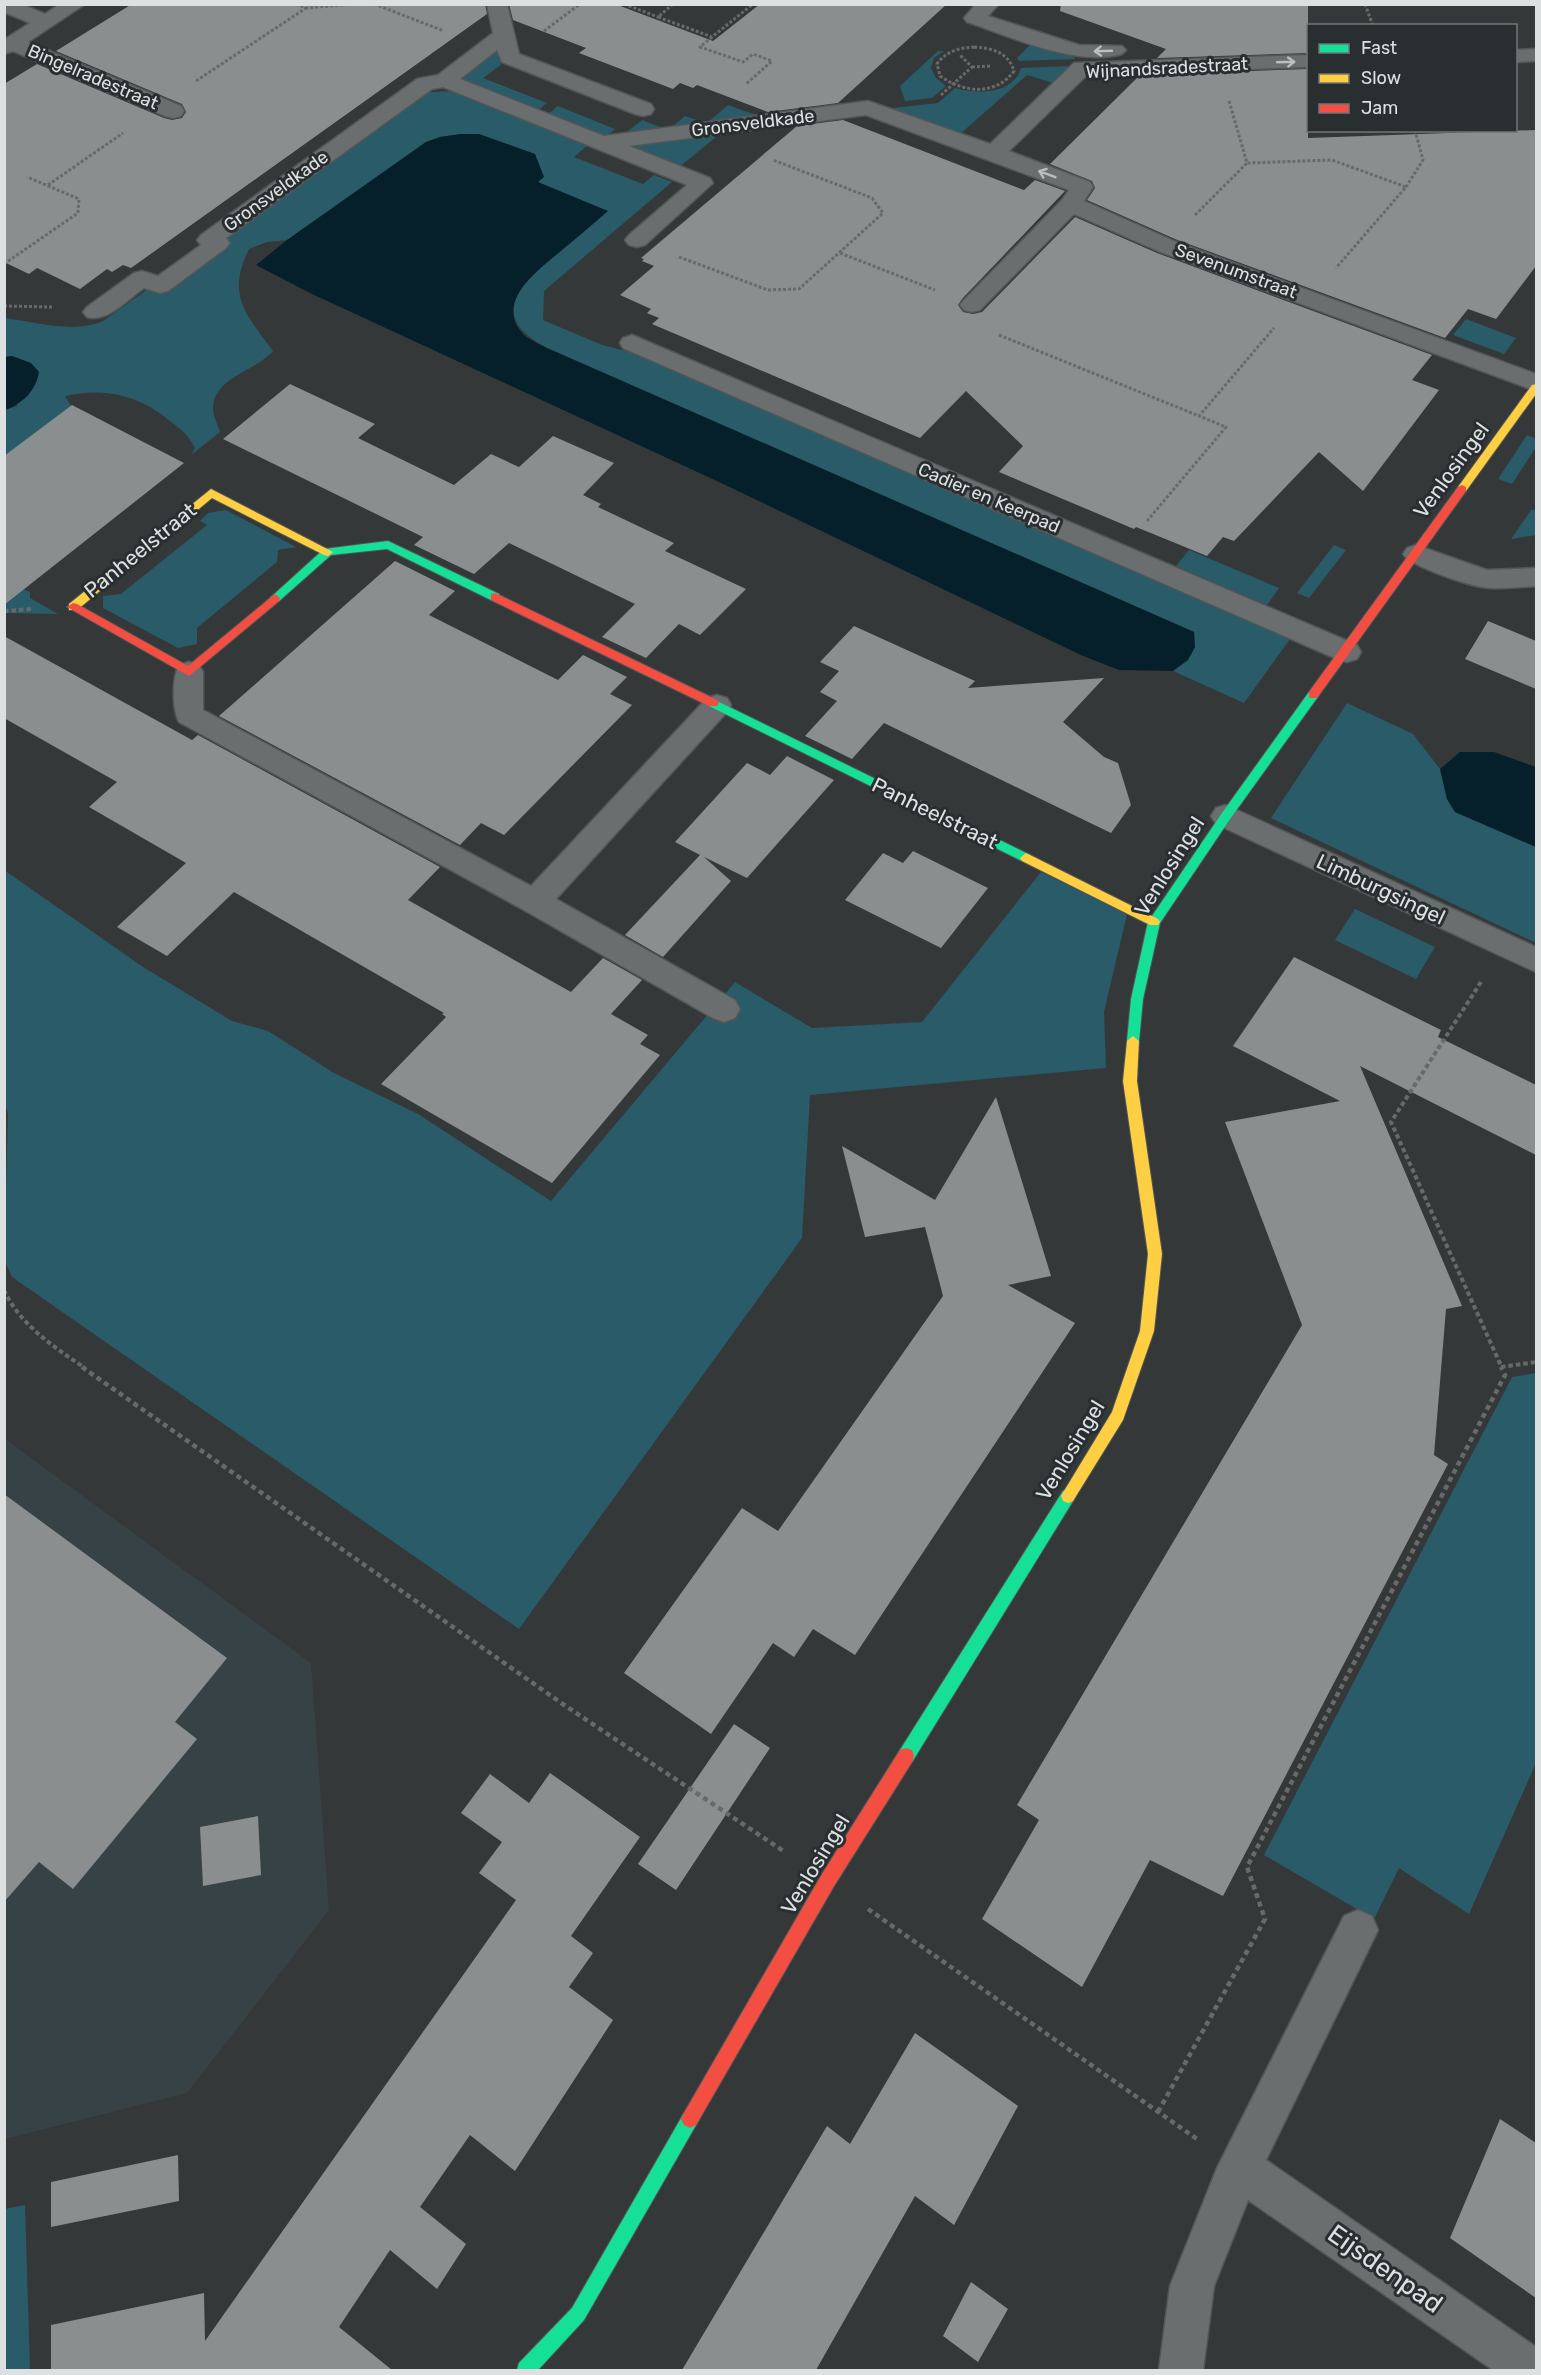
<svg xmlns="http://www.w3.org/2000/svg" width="1541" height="2375" font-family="Rubik,sans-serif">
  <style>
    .built { fill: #364246 }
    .green { fill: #295b69 }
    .water { fill: #05202a }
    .building { fill: #8b8e8f }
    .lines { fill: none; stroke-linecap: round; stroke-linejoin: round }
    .street-casing { stroke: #535657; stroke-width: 3 }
    .fast-casing { stroke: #535657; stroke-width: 2 }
    .slow-casing { stroke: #535657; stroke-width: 2 }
    .jam-casing { stroke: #535657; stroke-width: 2 }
    .path-far2 { stroke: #686a6a; stroke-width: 3; stroke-dasharray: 3 2; stroke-linecap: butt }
    .path-far1 { stroke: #686a6a; stroke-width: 4; stroke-dasharray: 4.5 3; stroke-linecap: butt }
    .path { stroke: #686a6a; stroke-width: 4.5; stroke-dasharray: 5 4; stroke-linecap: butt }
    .street { fill: #6b6e6f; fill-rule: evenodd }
    .fast { fill: #16e098; fill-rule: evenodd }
    .slow { fill: #ffcf43; fill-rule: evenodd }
    .jam { fill: #f24e42; fill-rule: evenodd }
    .oneway { stroke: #babebf }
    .labels { text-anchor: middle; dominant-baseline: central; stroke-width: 6; stroke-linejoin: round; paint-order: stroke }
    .far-street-label { font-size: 18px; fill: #dce0e1; stroke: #292f31 }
    .street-label { font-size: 21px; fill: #dce0e1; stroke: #292f31 }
    .near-street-label { font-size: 26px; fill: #dce0e1; stroke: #292f31 }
  </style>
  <rect width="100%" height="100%" fill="#353839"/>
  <!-- built -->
  <path class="built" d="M5,1439L311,1663L329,1910L187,2093L5,2139Z"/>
  <!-- green -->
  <path class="green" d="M1032,43L1074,55L1075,59L1019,61L1017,58Z
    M497,47L501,65L483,78L547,103L536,112L453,80Z
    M938,51H944L934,58L931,68L936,78L946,86L932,98L905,101L900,86Z
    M1071,66L1053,83L1027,75L960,134L884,109L938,103L955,88C976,94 1013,95 1021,68Z
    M452,91L589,144L574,157L643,184L654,175L672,182L544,291L543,320L602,345L642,355L1290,639L1244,703L1173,671C1190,658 1196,654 1194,632L547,348C523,334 503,320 520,290C524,283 532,279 533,271C537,242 536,211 538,182L461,134L440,137L426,142L287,240L267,242L249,249C226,296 246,314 273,351C257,371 213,377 213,409C213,416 218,425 220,432L191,455L195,448C189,436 181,429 170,421C139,395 104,387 65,396L71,406L66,415L5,455V410L17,406L12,356L5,357V318C36,322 74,334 103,321L415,98L431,92Z
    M728,105L762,117L706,124Z
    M558,106L615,129L603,139L546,116Z
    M685,116L697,120L684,130L622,136L642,120L668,130Z
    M721,133L678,168L624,147Z
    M1466,319L1516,338L1504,354L1453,335Z
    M1527,435L1536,439V447L1512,484L1498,479Z
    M226,510L296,547L278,550L277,562L197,628V644L178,648L103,608V596L121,594L207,525L200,521L208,513Z
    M1531,510H1536V535L1511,539Z
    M1334,545L1346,550L1309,598L1297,593Z
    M1189,550L1279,588L1267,605L1176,566Z
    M4,582L30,592V598L58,614L5,613Z
    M1347,703L1413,734L1440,769L1447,799L1455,812L1536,847V943L1271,818Z
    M4,870L143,967L232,1021L268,1031L334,1073L418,1114L551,1201L735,982L812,1028L922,1022L1041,872L1127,914L1104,1012L1106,1068L810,1095L802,1238L519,1629L12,1277L4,1259L8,1114L4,1100Z
    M1355,909L1435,947L1416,979L1335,940Z
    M1536,1373V1763L1469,1914L1399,1868L1374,1919L1264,1855L1512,1377Z
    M25,2205L30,2370H5V2209Z"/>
  <!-- water -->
  <path class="water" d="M461,134H479L535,154L544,177L538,182L608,211C593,224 578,237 562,250C540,269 493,301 523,334C529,340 540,344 547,348L1194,632L1195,647L1188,660L1173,671L1119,670L1083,656L719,482L310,293L256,265L287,240L426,142L440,137Z
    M12,356L31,363L39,372C36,391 22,404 5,410V357Z
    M1460,752H1494L1536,767V847L1455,812L1447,799L1440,769Z"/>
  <!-- building -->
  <path class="building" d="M132,4H485L487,14L131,268L123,265L112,272L107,269L80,289L37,268L29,274L4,262V84L37,64L164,118L172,120L182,118L186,112L182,104L56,51Z
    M509,4H615L713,41L760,4H947L838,103L768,112L697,85L693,88L680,83L673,89L579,53L586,48L513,20Z
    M1061,4H1308V53L1157,58L1166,49L1060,11Z
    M1308,69V138L1536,130V266L1496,319L1468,309L1445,338L1175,239L1087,200L1095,188L1092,181L1050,164L1140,75Z
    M843,120L1024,190L1035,180L1065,191L962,299L958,305L963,312L973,314L982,312L1075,217L1157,253L1432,355L1412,380L1439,390L1363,491L1319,452L1234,541L1223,537L1207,556L1136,527L1134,529L999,472L1023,446L966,391L920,438L652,324L659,318L647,313L651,309L620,295L654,266L642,261L644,259L641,258L797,126Z
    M290,384L375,424L358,438L454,485L491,454L519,467L553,436L614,463L583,495L601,504L598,507L674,543L665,551L746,589L700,635L679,624L646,658L602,637L635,604L509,543L474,574L414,545L423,537L223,439Z
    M72,405L184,463L4,605V456Z
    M395,561L455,591L429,615L558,680L583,655L627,677L610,694L632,705L504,835L481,823L460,845L219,716Z
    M1488,621L1536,641V689L1465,659Z
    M854,626L975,681L968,688L1104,678L1063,722L1104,757L1118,763L1131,805L1111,833L884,723L852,759L805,736L837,701L820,692L839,671L820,662Z
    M4,636L192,740L198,735L440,867L408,900L571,992L603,958L642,980L611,1014L648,1035L640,1044L660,1055L552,1183L381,1084L446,1017L442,1014L444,1013L234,892L167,956L117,927L186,863L89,807L117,782L4,718Z
    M787,756L834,780L747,878L704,857L731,881L663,957L625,935L700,855L675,842L747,763L770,775Z
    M913,851L988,888L941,948L845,900L883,853L903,863Z
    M1294,957L1441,1030L1438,1037L1536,1085V1155L1360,1066L1462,1306L1446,1309L1434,1455L1448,1464L1223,1896L1150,1860L1082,1987L982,1919L1039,1820L1017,1805L1302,1325L1225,1122L1340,1101L1233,1046Z
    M996,1097L1051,1276L1008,1285L1075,1323L855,1655L813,1629L794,1657L773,1643L711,1734L624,1673L742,1508L778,1531L943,1296L925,1227L865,1237L842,1146L935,1200Z
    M4,1494L227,1658L175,1722L197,1739L73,1889L39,1862L4,1902Z
    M734,1724L770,1748L676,1890L638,1864Z
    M550,1773L640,1837L571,1936L593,1953L569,1987L613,2020L515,2171L470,2135L420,2207L466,2244L437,2289L390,2250L339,2327L392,2370H51V2325L204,2293L205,2341L516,1900L479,1873L502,1842L461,1813L490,1774L529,1803Z
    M258,1816L261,1875L203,1886L200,1827Z
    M915,2033L1018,2106L954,2225L915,2196L816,2370H682L827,2126L850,2144Z
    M1500,2119L1536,2143V2298L1450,2238Z
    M178,2155L179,2201L51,2227V2182Z
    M971,2282L1008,2309L978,2362L943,2336Z"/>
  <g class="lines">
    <defs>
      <path id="street" d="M4,4H21L45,14L60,4H85L28,42L181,106L184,111L181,116L173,118L165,116L13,51L4,54L5,39L30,23L4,12Z
        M487,4H507L519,54L651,104L654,109L651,114L643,116L635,114L502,62L497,50L460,79L604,136L868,101L990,144L1074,63L1308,55V67L1088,74L1009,151L1090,182L1093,187L1084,201L1174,241L1536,374V391L1158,251L1074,214L980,310L972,312L964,310L960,305L964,300L1062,200L1069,190L866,115L629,146L710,178L713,183L645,245L637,247L629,245L625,240L629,235L687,185L443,87L432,89L226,238L230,243L226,248L168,291L160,293L144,288C128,299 107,323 87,317L83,312L87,307L134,273L142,271L158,276L201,245L197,240L201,235L417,79L438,75L493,33Z
        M976,4H999L988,16L1079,45L1122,46L1126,50L1122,54C1074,67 1013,37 967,22L964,18Z
        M1536,49V61L1516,62V50Z
        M632,335L1357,645L1361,652L1357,659L1347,662L1337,659L623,348L620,343L623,338Z
        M1416,545L1487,570L1536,568V586C1521,587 1505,589 1489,588C1473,587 1411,567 1403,554L1407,548Z
        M189,662L199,665L203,672V710L531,886L707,698L717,695L727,698L731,705L727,712L556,899L735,1000L740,1009L735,1018L724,1022L713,1018L524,910L179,722C172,709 172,678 179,665Z
        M1226,805L1536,947V972L1216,824L1211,816L1216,808Z
        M1358,1910L1372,1916L1378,1930L1266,2160L1536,2347V2370H1493L1248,2200L1214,2286L1203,2370H1159L1170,2286L1217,2168L1344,1916Z"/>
      <path id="fast" d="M388,541L499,594L500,597L499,600H491L387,549L331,555L279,601H271L270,598L324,549Z
        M1313,691L1319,695L1317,698L1230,819L1160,923L1143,999L1139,1041L1138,1045H1128L1127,1041L1131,999L1148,922L1222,813L1309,692Z
        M713,699L1030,855L1032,858L1030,861H1022L709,706V700Z
        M1068,1489L1073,1491L1075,1496L1073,1501L912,1762L906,1764L900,1762L898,1756L900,1750L1063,1491Z
        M690,2110L696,2113L699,2119L696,2125L584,2320L538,2370H517L519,2363L572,2308L684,2113Z"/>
      <path id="slow" d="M1536,384V394L1466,491H1458V487L1532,385Z
        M211,489L333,552L328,556L324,555L212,498L77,610H69V604Z
        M1026,853L1158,919L1160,922L1158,925H1150L1022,861L1020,858Z
        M1133,1036L1139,1041L1137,1081L1162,1254L1154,1331L1123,1420L1073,1501L1068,1503L1063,1501L1061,1496L1112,1412L1140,1331L1148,1254L1123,1081L1127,1041Z"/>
      <path id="jam" d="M1462,485L1466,487V491L1317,698H1309V692L1458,487Z
        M495,593L717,700L719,703L717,706H709L491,600V594Z
        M275,594L280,598L279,601L189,676L67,607L73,603L77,604L188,666Z
        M906,1748L912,1750L914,1756L912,1762L834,1886L696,2125L690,2128L684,2125L681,2119L684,2113L822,1874L900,1750Z"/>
    </defs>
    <!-- street casing -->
    <use href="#street" class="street-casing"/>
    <!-- fast casing -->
    <use href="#fast" class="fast-casing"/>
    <!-- slow casing -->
    <use href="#slow" class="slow-casing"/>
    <!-- jam casing -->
    <use href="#jam" class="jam-casing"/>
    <!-- path-far2 -->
    <path class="path-far2" d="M296,4L306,8L354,4
      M374,4L444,31
      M624,4L658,17
      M673,4L658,17L712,37L753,4
      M1365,4L1373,26
      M544,31L580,4
      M712,37L700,47L743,62L753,54L772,61L746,84
      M974,47C992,48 1008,52 1014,71C996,96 964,93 940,76L937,64C946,51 959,48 974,47Z
      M972,67L992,66
      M196,81L306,8
      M941,95L972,67L960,55
      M1229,101L1247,163L1332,160L1406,187L1336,268
      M48,185L123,133
      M1406,187L1423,160L1415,130
      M1195,215L1247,163
      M840,253L935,290
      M679,257L768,290L799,289L883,213L872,198L773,160
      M4,264L78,213L79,199L27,177
      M4,306L53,307
      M999,335L1199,416L1274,328
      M1147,521L1226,427L1199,416"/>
    <!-- path-far1 -->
    <path class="path-far1" d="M4,611L32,609
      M1481,982L1391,1122L1502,1368
      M4,1290C20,1325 54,1347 85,1368
      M1501,1367L1536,1362"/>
    <!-- path -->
    <path class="path" d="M82,1367L567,1707L785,1852
      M868,1909L1197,2139
      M1158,2112L1265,1919L1247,1867L1505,1375L1501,1367"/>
    <!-- street -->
    <use href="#street" class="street"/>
    <!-- fast -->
    <use href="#fast" class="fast"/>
    <!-- slow -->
    <use href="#slow" class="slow"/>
    <!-- jam -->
    <use href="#jam" class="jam"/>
  </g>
  <!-- one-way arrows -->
  <defs><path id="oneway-shaft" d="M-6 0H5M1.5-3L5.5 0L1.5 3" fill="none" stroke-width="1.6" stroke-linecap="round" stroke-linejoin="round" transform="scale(1.5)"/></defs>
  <g class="oneway">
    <use href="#oneway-shaft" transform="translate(1103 51) rotate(178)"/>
    <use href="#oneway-shaft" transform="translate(1286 62) rotate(-2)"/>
    <use href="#oneway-shaft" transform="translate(1047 174) rotate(-159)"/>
  </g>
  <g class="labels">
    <!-- far-street labels -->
    <g class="far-street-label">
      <text transform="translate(1167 68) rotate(-3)">Wijnandsradestraat</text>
      <text transform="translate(93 77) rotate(23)">Bingelradestraat</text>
      <text transform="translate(753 123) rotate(-7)">Gronsveldkade</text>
      <text transform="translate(276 191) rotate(-36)">Gronsveldkade</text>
      <text transform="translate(1236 271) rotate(20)">Sevenumstraat</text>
      <text transform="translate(989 498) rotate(23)">Cadier en Keerpad</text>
    </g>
    <!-- street labels -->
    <g class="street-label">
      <text transform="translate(1451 470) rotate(-54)">Venlosingel</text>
      <text transform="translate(140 550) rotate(-39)">Panheelstraat</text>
      <text transform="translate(935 813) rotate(26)">Panheelstraat</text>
      <text transform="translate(1169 866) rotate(-58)">Venlosingel</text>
      <text transform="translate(1381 889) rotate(25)">Limburgsingel</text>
      <text transform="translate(1070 1450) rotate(-59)">Venlosingel</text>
      <text transform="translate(815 1864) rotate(-59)">Venlosingel</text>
    </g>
    <!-- near-street labels -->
    <g class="near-street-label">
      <text transform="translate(1385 2269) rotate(35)">Eijsdenpad</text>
    </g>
  </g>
  <!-- border -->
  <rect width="1541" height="2375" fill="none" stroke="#dce0e1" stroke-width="12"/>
  <!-- legend -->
  <rect x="1307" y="24" width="210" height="108" fill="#292f31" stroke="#717677" stroke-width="1.5"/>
  <rect x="1319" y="44" width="30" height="9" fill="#16e098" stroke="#717677" stroke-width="1.5"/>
  <text x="1361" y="54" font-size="18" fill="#dce0e1">Fast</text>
  <rect x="1319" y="74" width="30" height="9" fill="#ffcf43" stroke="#717677" stroke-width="1.5"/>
  <text x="1361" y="84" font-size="18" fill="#dce0e1">Slow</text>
  <rect x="1319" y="104" width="30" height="9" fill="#f24e42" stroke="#717677" stroke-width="1.5"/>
  <text x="1361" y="114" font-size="18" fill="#dce0e1">Jam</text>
</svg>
